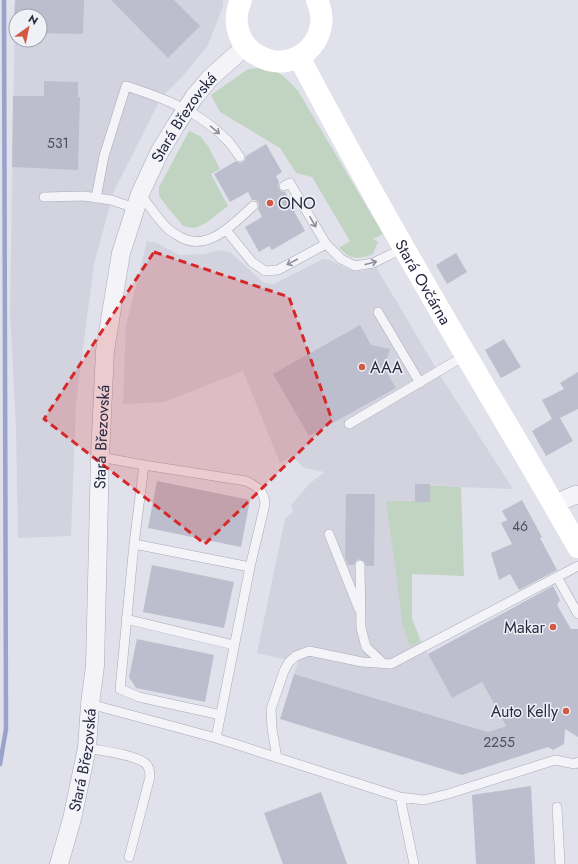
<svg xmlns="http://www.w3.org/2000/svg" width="578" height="864" font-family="Jost,sans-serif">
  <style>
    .built { fill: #d2d3df; fill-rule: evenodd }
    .green { fill: #c1d4c2 }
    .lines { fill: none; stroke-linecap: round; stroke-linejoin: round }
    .stream { stroke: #9ba3ca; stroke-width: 4.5 }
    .building { fill: #bdbecd }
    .lane-casing { stroke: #a9aab8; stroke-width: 10 }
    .street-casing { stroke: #a9aab8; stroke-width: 19 }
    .lane { stroke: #f3f3f8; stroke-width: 9 }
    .street { stroke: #f3f3f8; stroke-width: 18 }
    .secondary { stroke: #fff; stroke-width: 22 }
    .oneway { stroke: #8e8e9d }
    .marked { fill: #d62828; fill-opacity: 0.2; stroke: #d62828; stroke-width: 3; stroke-dasharray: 8 5; stroke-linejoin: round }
    .poi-dot { fill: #d15943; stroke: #f0f1f7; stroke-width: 1.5 }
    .labels { text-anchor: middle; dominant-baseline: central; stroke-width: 3; stroke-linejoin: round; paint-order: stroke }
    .number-label { font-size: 14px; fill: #4d4f65 }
    .street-label { font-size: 16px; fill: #282a42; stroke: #f0f1f7 }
    .poi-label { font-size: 16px; fill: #282a42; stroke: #f0f1f7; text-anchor: start }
  </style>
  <rect width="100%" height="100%" fill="#e0e1ea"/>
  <!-- built -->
  <path class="built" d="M15,0H223V6L208,45L182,77L161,98L114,191L109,209L94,264L76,403L71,536L18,538L16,427L10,313ZM16,16H40V40H16Z
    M147,241L157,243L179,255L204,254L219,250L230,252L264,283L274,284L323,259L330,260L350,270L362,271L376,267L443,380L513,489L461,487L430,484H416L415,502L388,501L411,647L421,641L452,698L482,682L506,726L474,736L476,728L294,674L298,662H289L283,659L257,653L285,519L293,512L291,505L309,484L325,472L304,468L292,456L280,463L243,371L164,402L123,404L126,326Z"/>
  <!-- green -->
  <path class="green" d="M263,68C266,68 270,68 272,70C282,73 291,83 298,91L383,234L373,239L378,242L373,254C366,257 355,260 347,255C344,253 342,250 339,248L350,241L312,177L296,173L280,148L220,112L211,95L248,69Z
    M189,131L200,136L208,146L220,169L211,174L228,206L206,223L195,228L188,227L183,226L165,204L159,196V187Z
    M415,484L461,487L464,576L412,574V619L421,641L410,647L402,623L396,573L386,501H415Z"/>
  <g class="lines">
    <!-- stream -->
    <path class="stream" d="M0,764L6,729L4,0"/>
  </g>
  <!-- building -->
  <path class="building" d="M15,0H84L83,34L40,33V16H14Z
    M111,0H174L200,26L168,58Z
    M44,81L78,82V97H80L78,170L12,167L13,96H44Z
    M266,144L282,172L276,176L279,182L278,185L279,188L281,191L285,192L291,203L290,204L305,231L272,250L269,246L259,252L245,227L262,217L258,209L259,205L258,202L255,200H252L248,192L230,202L214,174L236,161L240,163L243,162L245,160L246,156Z
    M456,253L467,272L447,284L436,265Z
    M360,325L371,345L390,349L384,368L396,388L309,436L273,374Z
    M504,339L521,367L501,378L485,350Z
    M578,372V409L560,418L573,441L546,456L532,431L552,419L542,400L564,389L560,383Z
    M157,481L250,500L241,547L148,528Z
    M415,484H430V502H415Z
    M346,494H375L374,566H366L365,562L360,559L357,560L355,562L354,565H348L345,558Z
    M522,500L542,537L540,538L557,570L519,590L510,574L499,580L491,553L512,544L501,523L507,520L502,511Z
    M152,565L234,582L224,628L143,612Z
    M553,586L560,600L557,605L571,629H578V737L565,729L564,744L553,750L548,747L462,775L280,719L294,674L488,732L506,726L482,682L452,698L428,654Z
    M137,639L214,655L205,702L136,688L129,677Z
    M531,786L535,864H476L472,795Z
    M321,792L347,864H283L264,813Z"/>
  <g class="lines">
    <defs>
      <path id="lane" d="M284,186L290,183L326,244L341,259L355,266L373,263L404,248
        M140,194C149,205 157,218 167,228C170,231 174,233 177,235C206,255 233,224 253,206
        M44,197L84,196L111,200L135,208
        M96,198L104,156L126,86C163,98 199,111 227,140C232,145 236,152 240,157
        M226,230L252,262L265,271L278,270L326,244
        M378,312L420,383
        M349,424L466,355
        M100,457L144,465L246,481C258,487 264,491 265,504L250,567L216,738
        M144,465L134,544L120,689L139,697L221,715
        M329,534L359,609
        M134,544L250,567
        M360,565L361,628L366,647L383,663
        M557,577L578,614
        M126,619L234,645
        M90,704L216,738L400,797L424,800L448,794L555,760L575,764L578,762
        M87,748C102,751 133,754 145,763C149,766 150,772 150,777L129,857
        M277,758L272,729L271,709L284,671L289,662L296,656L309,651L362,662L391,664L578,566
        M400,797L414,864
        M557,807L560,864"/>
      <g id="street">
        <path d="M554,504L575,495H578"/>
        <path id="s1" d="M59,864L72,819L87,748L90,704L95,666L100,457L105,351L121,253L140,194L159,153L176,125L194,97L201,89L210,78L246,46"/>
      </g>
    </defs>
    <!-- lane casing -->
    <use href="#lane" class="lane-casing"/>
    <!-- street casing -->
    <use href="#street" class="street-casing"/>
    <!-- lane -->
    <use href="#lane" class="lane"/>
    <!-- street -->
    <use href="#street" class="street"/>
    <!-- secondary -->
    <g class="secondary">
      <path d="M241,0C236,11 235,22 239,33C242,43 249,51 259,56C295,76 335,38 317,0"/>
      <path id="s2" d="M299,57C352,158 409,258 467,357C504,420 542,483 578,547"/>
    </g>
  </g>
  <!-- one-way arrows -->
  <defs><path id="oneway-shaft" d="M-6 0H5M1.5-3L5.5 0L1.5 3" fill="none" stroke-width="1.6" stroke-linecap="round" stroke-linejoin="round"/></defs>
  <g class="oneway">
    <use href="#oneway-shaft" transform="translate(215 130) rotate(40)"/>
    <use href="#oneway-shaft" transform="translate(313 222) rotate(60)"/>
    <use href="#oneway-shaft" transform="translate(292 262) rotate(152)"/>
    <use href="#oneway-shaft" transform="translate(371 263) rotate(-15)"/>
  </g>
  <!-- marked area -->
  <path class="marked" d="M154,252L289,297L332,420L205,544L44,419Z"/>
  <!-- markers -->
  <g class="poi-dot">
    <circle cx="270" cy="203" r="4"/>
    <circle cx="362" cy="367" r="4"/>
    <circle cx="553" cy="627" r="4"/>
    <circle cx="566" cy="711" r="4"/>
  </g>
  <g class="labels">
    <!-- number labels -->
    <g class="number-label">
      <text x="58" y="143">531</text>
      <text x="520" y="526">46</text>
      <text x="499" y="742">2255</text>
    </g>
    <!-- street labels -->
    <g class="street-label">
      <text stroke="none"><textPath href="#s1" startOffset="767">Stará Březovská</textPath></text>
      <text stroke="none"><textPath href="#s2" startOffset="257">Stará Ovčárna</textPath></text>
      <text stroke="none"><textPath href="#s1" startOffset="431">Stará Březovská</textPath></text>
      <text stroke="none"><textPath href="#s1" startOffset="107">Stará Březovská</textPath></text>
    </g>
    <!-- poi labels -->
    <g class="poi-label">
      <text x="278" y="203">ONO</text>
      <text x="370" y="367">AAA</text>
      <text x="545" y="627" text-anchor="end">Makar</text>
      <text x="558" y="711" text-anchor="end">Auto Kelly</text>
    </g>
  </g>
  <!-- north arrow -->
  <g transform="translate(28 28) rotate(33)"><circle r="19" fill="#f0f1f7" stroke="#a0a1af"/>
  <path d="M0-3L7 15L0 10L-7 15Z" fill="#d15943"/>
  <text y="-6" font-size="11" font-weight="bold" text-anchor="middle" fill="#282a42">N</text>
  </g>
</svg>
